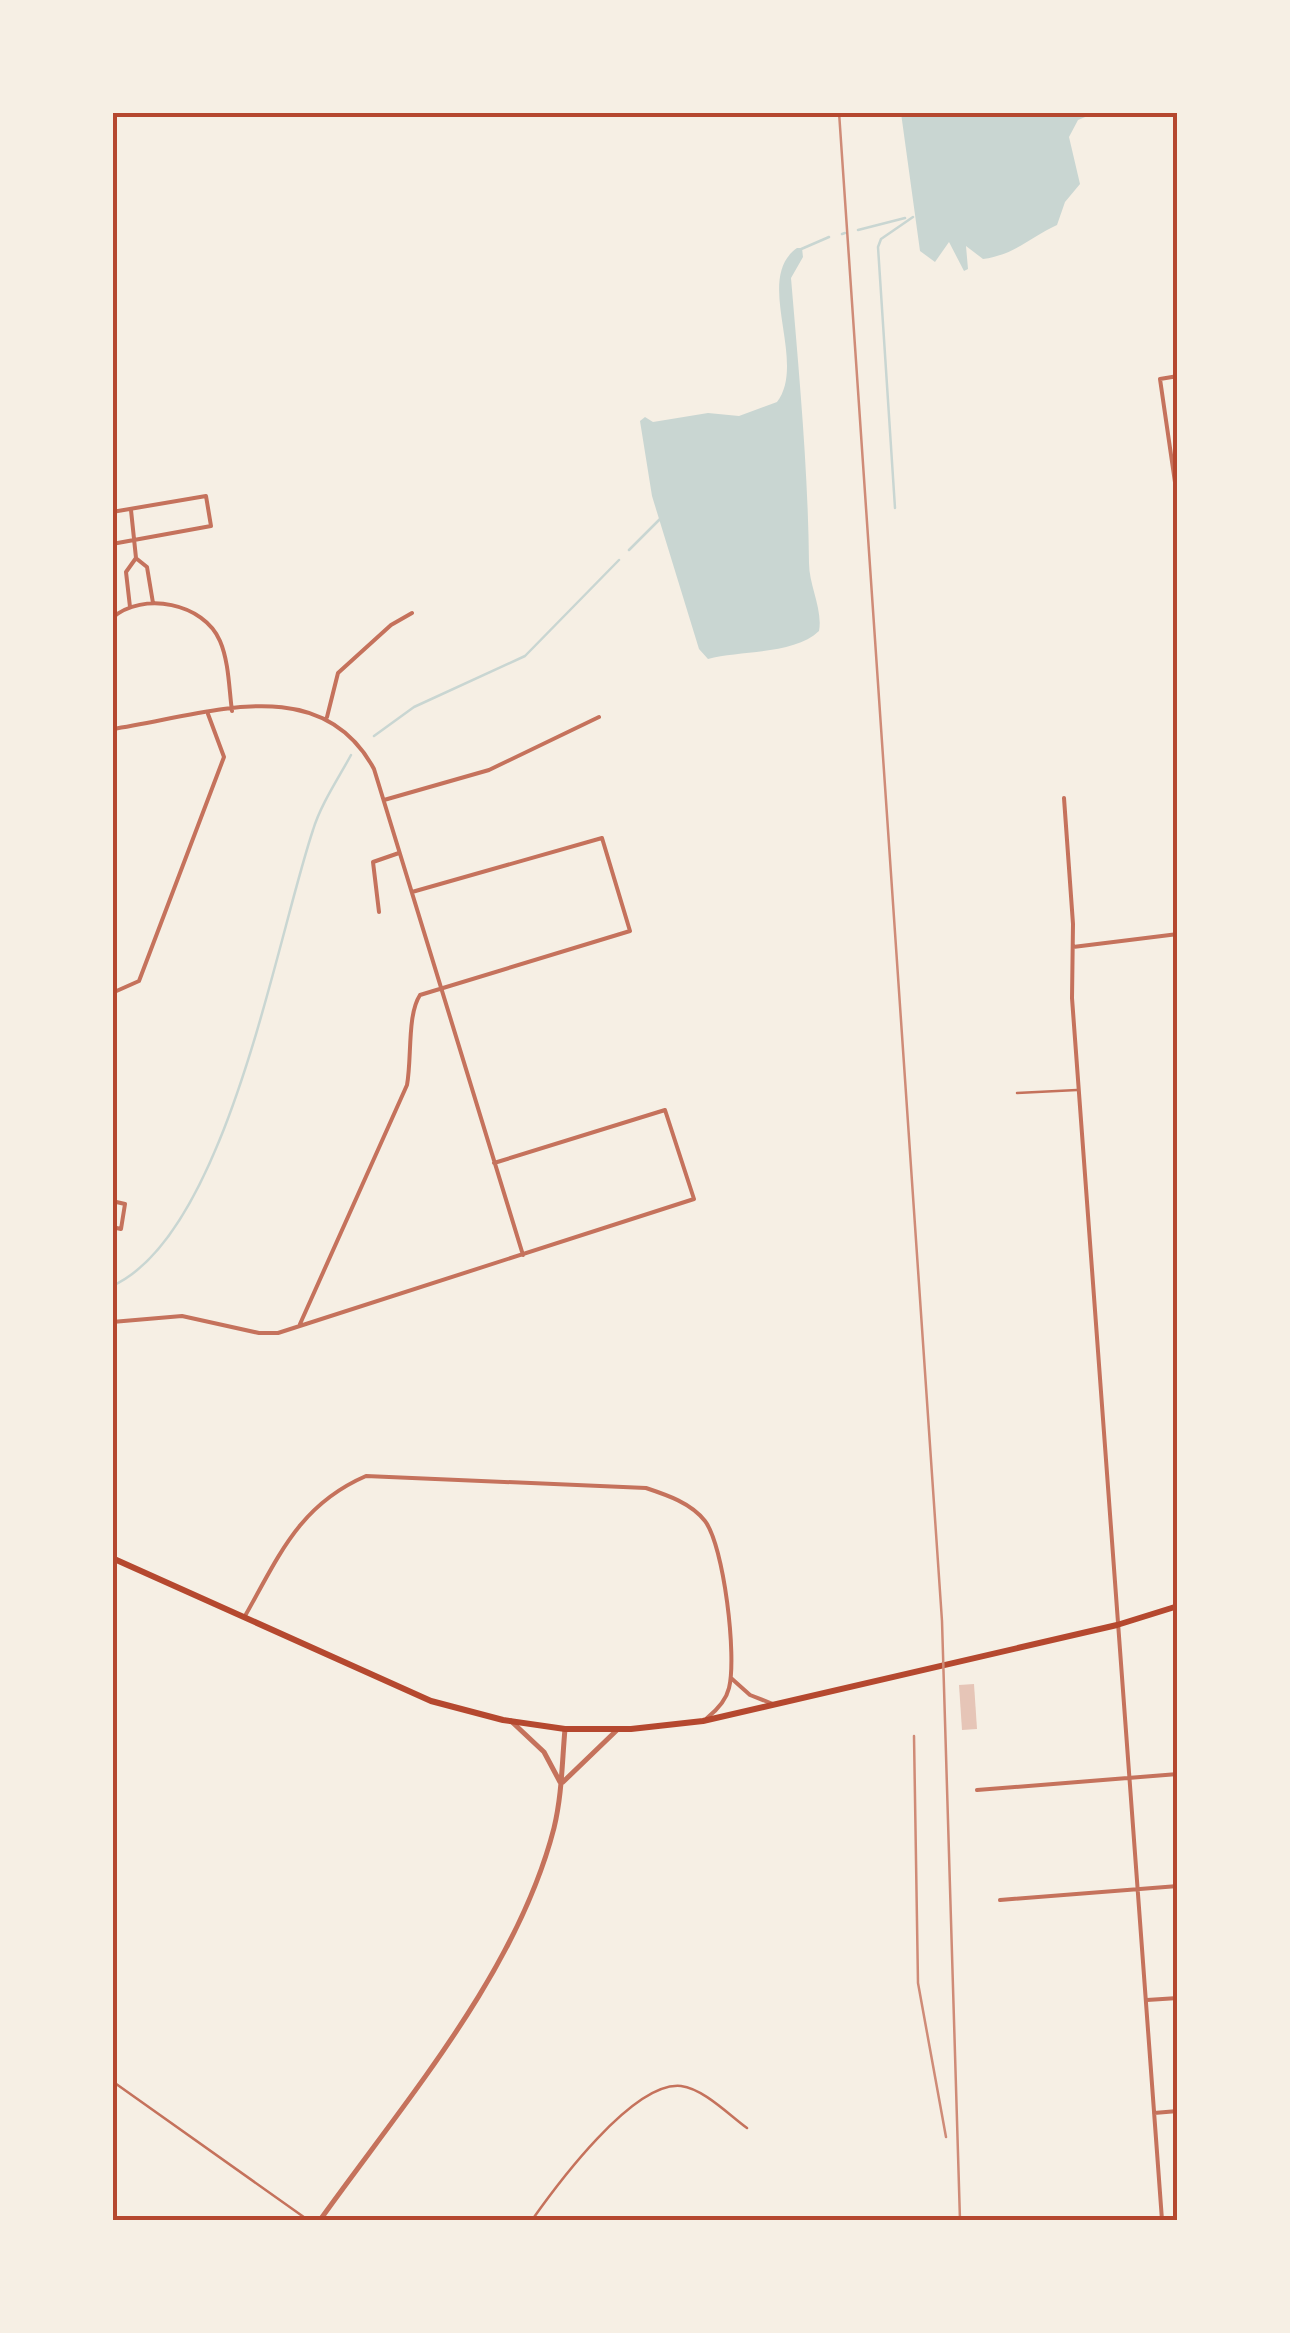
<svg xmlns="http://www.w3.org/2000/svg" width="1290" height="2333" font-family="Georgia,serif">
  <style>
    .water { fill: #c9d6d2 }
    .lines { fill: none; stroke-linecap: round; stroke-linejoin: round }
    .stream { stroke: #c9d6d2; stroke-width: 2.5 }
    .building { fill: #e6c5b7 }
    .service { stroke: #c5725c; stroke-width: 2.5 }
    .minor { stroke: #c5725c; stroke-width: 4 }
    .tertiary { stroke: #c5725c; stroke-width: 5 }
    .secondary { stroke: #b5482f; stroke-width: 6 }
    .rail { stroke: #cf8b77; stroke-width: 2.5 }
    .neatline { fill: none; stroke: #b5482f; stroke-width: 4 }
  </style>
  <rect width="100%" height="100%" fill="#f6efe4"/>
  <!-- water -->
  <path class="water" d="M901,113V112L1095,113L1078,120L1069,137L1080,184L1065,202L1057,225C1031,237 1014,255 983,259L966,246L968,269L964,271L949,242L935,262L920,251Z
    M797,248H802L803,257L791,278C799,373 808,467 809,563C809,586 823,609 819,631C794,655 740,650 708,659L699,649L652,496L640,421L645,417L653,422L708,413L739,416L777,402C808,361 753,279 797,248Z"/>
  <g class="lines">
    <!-- stream -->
    <path class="stream" d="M858,230L905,218
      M842,234L845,233
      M799,250L829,237
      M895,508L878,247L881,239L913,217
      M629,550L661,518
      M374,736L414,707L525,656L619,560
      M112,1286C226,1235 275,944 313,830C321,804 338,779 351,755"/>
  </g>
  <!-- building -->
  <path class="building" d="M974,1684L977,1729L962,1730L959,1685Z"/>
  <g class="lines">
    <!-- service -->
    <path class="service" d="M1017,1093L1077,1090
      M112,2081L308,2220
      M532,2220C556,2186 633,2081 681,2086C704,2089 729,2115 747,2128"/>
    <!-- minor -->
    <path class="minor" d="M1178,376L1160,379L1178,503
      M112,512L206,496L211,526L112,544
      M137,559L147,567L153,603
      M130,607L126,572L136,558L131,510
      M112,618C143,591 204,603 220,641C229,662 229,689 232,711
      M327,717L338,673L391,625L412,613
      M112,729C203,716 320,668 374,769L523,1255
      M1064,798L1073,924L1072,998L1162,2220
      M384,800L489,770L599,717
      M379,912L373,862L399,853
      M1073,947L1178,934
      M112,993L139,981L224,757L208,714
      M112,1201L125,1204L121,1229L112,1227
      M112,1322L182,1316L259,1333H278L694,1199L665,1110L494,1163
      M300,1324L407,1085C412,1058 407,1015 420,995L630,931L602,838L412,892
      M245,1616C279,1556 299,1505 366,1476L646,1488C667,1495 691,1503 705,1521C724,1546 737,1657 729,1688C726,1701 717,1710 707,1718
      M731,1678L750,1695L773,1704
      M977,1790L1178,1774
      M1000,1900L1178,1886
      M1147,2000L1178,1998
      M1154,2113L1178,2111"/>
    <!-- tertiary -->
    <path class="tertiary" d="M511,1721L544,1752L560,1782
      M563,1782L617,1730
      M320,2220C405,2101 517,1972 554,1828C562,1795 562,1762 565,1729"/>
    <!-- secondary -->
    <path class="secondary" d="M112,1558L431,1701L503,1720L565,1729H631L703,1721L1117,1625L1178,1606"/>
    <!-- rail -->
    <path class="rail" d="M839,112L942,1621L960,2220
      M914,1736L918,1983L946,2137"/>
  </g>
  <!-- border -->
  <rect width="1290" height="2333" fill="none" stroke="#f6efe4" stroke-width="230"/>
  <rect x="115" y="115" width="1060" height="2103" class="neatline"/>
</svg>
